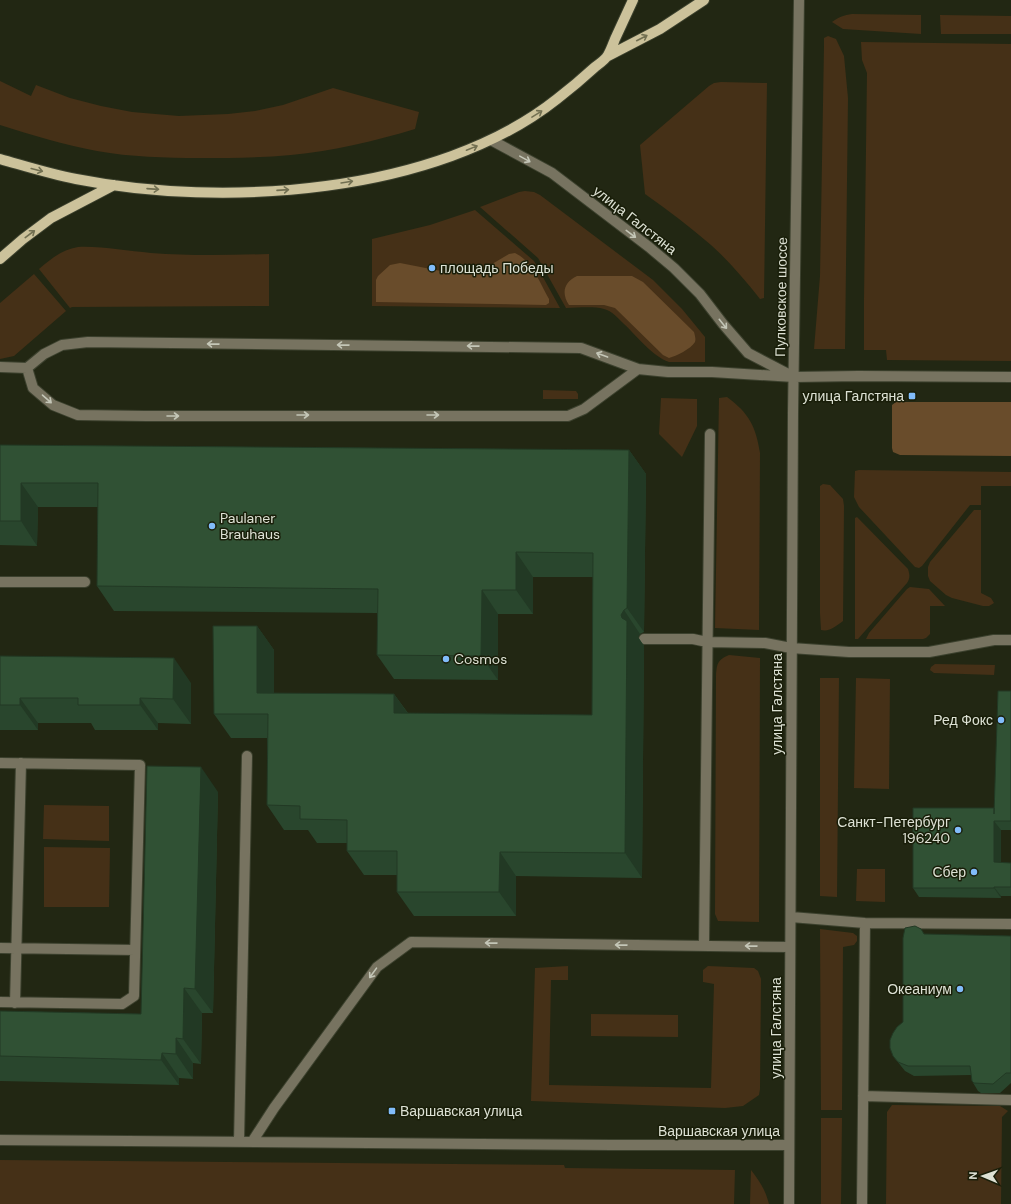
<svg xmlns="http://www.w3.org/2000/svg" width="1011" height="1204" font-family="'DM Sans',sans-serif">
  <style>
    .green { fill: #453017 }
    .forest { fill: #694c2b }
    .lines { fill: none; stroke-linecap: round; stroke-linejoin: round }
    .minor-casing { stroke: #3c412e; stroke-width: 12 }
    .major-casing { stroke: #3c412e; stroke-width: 12 }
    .minor { stroke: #777360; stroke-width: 10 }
    .major { stroke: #ccc29b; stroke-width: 10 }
    .wall { fill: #29462d }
    .shaded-wall { fill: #223924 }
    .building { fill: #305134; stroke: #223924 }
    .oneway { stroke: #727052 }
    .oneway2 { stroke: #c4c6b7 }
    .poi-dot { fill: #81bcfa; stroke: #191e09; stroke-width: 1.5 }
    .labels { text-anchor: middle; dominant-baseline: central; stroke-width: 3; stroke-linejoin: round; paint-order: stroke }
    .street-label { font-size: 14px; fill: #dde1d4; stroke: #191e09 }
    .poi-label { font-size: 14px; fill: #dde1d4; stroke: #191e09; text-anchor: end }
  </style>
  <rect width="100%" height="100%" fill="#222713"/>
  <!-- green -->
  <path class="green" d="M852,14L921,15V34L843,29L832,22C839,17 844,15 852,14Z
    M940,15L1011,16V34H941Z
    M828,36L836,39L844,56L848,98L845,349H814L820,276L824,46V38Z
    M861,42L1011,44V361L887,360L886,350H864V301L867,73L862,60Z
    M0,81L31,96L36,85L70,98L101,106L132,112L179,116L228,114L255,111L283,105L333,88L419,112L415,129C375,141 333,151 291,155C260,158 230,158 200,158C165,158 131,157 97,151C64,145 32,135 0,125Z
    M721,82L767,83L764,298L760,299C745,280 729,261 711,245C690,227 668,210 645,194L640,145L709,86L714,83Z
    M525,191L534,192L540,195L653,280L682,309L705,337V362H669C652,356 637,336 624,324C618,318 612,311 604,309C592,306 578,308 566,308L538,258L480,207L519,192Z
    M475,210L534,261L560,308L372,306V239L430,225Z
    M78,247C102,246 127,251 151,253C190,256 230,255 269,254V306L72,307L70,308L39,269C51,259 61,250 78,247Z
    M34,274L66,311L14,356L0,359V303Z
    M543,390L576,391L578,394V399H543Z
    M727,397C749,413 756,427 760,453L759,630L715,628L719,398Z
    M661,398L697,399V426L682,457L659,434Z
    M859,470L1011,472V486H981V505H970L922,566L919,568L915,567L859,507L854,497L855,471Z
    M823,484L830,485L843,499L844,506L843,621C836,626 830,632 821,630L820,613V486Z
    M974,510H981V593L991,598L994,603L989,606H983L952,598L946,595L930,581L928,576V567L930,562Z
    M857,517L908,569C910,575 910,579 907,583L858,639H855V518Z
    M910,587L929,589L945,606H930V634L926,638L923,639H866L869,633L907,589Z
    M729,655L760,658L759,922L718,921L715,914L716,676C717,664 717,660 729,655Z
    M935,664L995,665L994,675L934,673L930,670L931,667Z
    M820,678H839L837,897L820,896Z
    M856,678L890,679L889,789L854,788Z
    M44,805L109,806V841L43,839Z
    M44,847L110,848L109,907H44Z
    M857,869H885V902L856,901Z
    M820,929L853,933L857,936V941L854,945L843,947L842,1110H821Z
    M568,966V980H551L549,1085L711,1088L714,984L703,982V970L708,966L754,968L758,971L761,979L760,1089L759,1095L743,1106L725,1108L531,1101L535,968Z
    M591,1014L678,1015V1037L591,1036Z
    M892,1105L1000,1106L1008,1111L1002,1117L1001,1204H886L887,1112Z
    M821,1118H842L841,1204H821Z
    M0,1160L564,1165L565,1168L735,1170L734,1204H0Z
    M751,1170C760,1182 765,1189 769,1204H750Z"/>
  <!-- forest -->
  <path class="forest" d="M515,253C532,261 540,283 549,299V303L546,305L376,302V280L378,276L390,265L400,263L441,271L487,267L509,254Z
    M577,276H632L643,282L694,332C695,336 696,339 695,342C691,349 676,356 669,358L663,355L615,308L604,305H569C561,293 564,282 577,276Z
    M896,402H1011V456L900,455L893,452L892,448V405Z"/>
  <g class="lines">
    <defs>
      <path id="minor" d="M491,140L552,173L649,247L674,268L700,294L723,324L748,353L790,375
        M0,367L27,368L44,354L62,345L88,342L581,348L638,369L668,372H712L794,377L858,376L1011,377
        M27,368L33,388L53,405L78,415L145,416H568L584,409L638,369
        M0,582H85
        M644,639H693L707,642L765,643L791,648L849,652H929L994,640H1011
        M0,763L140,765L134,996L122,1004L0,1002
        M791,917L865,923L1011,924
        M704,946L710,434
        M0,948L135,950
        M15,1003L21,763
        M863,1096L1010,1100
        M0,1140L612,1145H789
        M239,1142L247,756
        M252,1142L274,1108L377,967L411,942L790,947
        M789,1204L793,413L799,0
        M862,1204L865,923"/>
      <path id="major" d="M608,56L660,29L704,0
        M0,159C25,166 50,174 76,179C223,208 436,195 557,99C570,89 583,78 595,67C599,64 605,60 608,55C611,50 613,44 615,39C621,26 627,13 633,0
        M0,259L23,239L51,218L114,185"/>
    </defs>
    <!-- minor casing -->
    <use href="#minor" class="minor-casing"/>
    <!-- major casing -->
    <use href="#major" class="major-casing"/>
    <!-- minor -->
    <use href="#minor" class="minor"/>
    <!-- major -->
    <use href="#major" class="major"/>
  </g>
  <!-- wall -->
  <path class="wall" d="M0,445L629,450L646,474L644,632L640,634L638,637L644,646L642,878L516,876V916H414L397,892V875H364L347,851V843H317L308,830H284L267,805V738H231L214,714L257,626L274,650V693L394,694L408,713L592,715L593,577H533V614H498V680L394,679L377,655V613L114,611L97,586L98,507H38L37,546L0,545Z
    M0,656L191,683V724L158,723V730H95L91,723H38V730H0Z
    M1011,691V830H1001V863H1011V896H1001V898L919,897L913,888L994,808Z
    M218,792L213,1013H202L201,1064L193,1063V1079L179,1078V1085L0,1081V1011L141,1014Z
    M924,934L1011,936V1083L1000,1093H981L978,1091L972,1081L971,1075L914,1076L905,1071L893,1056L903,1022Z"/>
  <!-- shaded-wall -->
  <path class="shaded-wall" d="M629,450L646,474L644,632L627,608Z
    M21,483L38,507L37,546L21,521Z
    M516,552L533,577V614L516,590Z
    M482,590L498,614V680L481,656Z
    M624,610L640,634L638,637L644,646L642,878L625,853L622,618L621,615Z
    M257,626L274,650V717L257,693Z
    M174,658L191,683V724L173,699Z
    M394,694L411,718L394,713Z
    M20,698L38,723V730L20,705Z
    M140,698L158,723V730L140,705Z
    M201,767L218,792L213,1013L195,989Z
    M994,821L1001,830V872L994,862Z
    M500,852L516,876V916L499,892Z
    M994,887L1001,896V898L994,888Z
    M184,988L202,1013L201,1064L183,1039Z
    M176,1038L193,1063V1079L176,1054Z
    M162,1053L179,1078V1085L161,1060Z"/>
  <!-- building -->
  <path class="building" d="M0,445L629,450L627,608L624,610L621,615L622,618L627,621L625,853L500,852L499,892H397V851H347V820L300,819V806L267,805L268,714H214L213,626H257V693L394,694V713L592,715L593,553L516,552V590H482L481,656L377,655L378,589L97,586L98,483H21V521H0Z
    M0,656L174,658L173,699L140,698V705H78V698H20V705H0Z
    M998,691H1011V821H994V862L1011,863V887H994V888H913V808H994V814Z
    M147,766L201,767L195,989L184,988L183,1039L176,1038V1054L162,1053L161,1060L0,1056V1011L141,1014Z
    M915,926L921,929L924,934L1011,936V1073H1006L993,1084L974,1083L972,1081L970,1066H908L898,1062L893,1056L890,1048V1040L893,1033L897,1027L903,1022V938L905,928Z"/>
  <!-- one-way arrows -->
  <defs><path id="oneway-shaft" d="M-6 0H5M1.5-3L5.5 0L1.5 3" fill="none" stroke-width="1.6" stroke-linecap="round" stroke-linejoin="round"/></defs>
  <g class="oneway">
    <use href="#oneway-shaft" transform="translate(642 38) rotate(-27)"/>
    <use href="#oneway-shaft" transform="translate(537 114) rotate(-32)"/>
    <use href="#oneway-shaft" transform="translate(472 148) rotate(-22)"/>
    <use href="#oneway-shaft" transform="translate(37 170) rotate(14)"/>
    <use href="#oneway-shaft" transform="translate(347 182) rotate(-9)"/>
    <use href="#oneway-shaft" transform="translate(153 189) rotate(4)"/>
    <use href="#oneway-shaft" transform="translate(283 190) rotate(-4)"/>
    <use href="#oneway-shaft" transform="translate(30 234) rotate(-37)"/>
  </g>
  <g class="oneway2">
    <use href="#oneway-shaft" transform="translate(525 159) rotate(29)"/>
    <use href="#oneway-shaft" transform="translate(631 234) rotate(37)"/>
    <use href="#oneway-shaft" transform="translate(723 324) rotate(51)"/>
    <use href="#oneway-shaft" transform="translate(213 344) rotate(-179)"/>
    <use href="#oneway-shaft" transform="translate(343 345) rotate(-179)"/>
    <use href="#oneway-shaft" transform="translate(473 346) rotate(-179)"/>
    <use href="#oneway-shaft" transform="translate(602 355) rotate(-160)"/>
    <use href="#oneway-shaft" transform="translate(47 399) rotate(41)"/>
    <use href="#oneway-shaft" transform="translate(303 415)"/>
    <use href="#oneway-shaft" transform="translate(433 415)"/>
    <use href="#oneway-shaft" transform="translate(173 416)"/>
    <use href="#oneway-shaft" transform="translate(491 943) rotate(-179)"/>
    <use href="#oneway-shaft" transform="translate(621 945) rotate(-179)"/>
    <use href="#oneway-shaft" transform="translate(751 946) rotate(-179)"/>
    <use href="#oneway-shaft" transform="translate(373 973) rotate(126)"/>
  </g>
  <!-- markers -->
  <g class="poi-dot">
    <circle cx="432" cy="268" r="4"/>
    <rect x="908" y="392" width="8" height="8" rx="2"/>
    <circle cx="212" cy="526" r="4"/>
    <circle cx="446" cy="659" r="4"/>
    <circle cx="1001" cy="720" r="4"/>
    <circle cx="958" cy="830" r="4"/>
    <circle cx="974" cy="872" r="4"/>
    <circle cx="960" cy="989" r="4"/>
    <rect x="388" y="1107" width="8" height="8" rx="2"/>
  </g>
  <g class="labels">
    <!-- street labels -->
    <g class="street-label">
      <text transform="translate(635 220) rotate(38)">улица Галстяна</text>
      <text transform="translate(781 297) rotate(-89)">Пулковское шоссе</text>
      <text transform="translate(777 704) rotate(-90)">улица Галстяна</text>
      <text transform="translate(776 1028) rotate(-90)">улица Галстяна</text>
      <text x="719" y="1131">Варшавская улица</text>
    </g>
    <!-- poi labels -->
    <g class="poi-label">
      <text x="440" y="268" text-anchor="start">площадь Победы</text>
      <text x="904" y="396">улица Галстяна</text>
      <text x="220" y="518" text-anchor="start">Paulaner<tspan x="220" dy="16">Brauhaus</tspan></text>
      <text x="454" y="659" text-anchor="start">Cosmos</text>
      <text x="993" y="720">Ред Фокс</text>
      <text x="950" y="822">Санкт-Петербург<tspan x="950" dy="16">196240</tspan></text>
      <text x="966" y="872">Сбер</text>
      <text x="952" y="989">Океаниум</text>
      <text x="400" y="1111" text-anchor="start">Варшавская улица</text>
    </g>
  </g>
  <!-- north arrow -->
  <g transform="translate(983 1176) rotate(272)" stroke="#191e09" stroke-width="3" paint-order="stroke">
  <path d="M0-3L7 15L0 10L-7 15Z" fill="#dde1d4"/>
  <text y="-6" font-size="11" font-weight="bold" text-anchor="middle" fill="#dde1d4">N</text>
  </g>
</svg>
